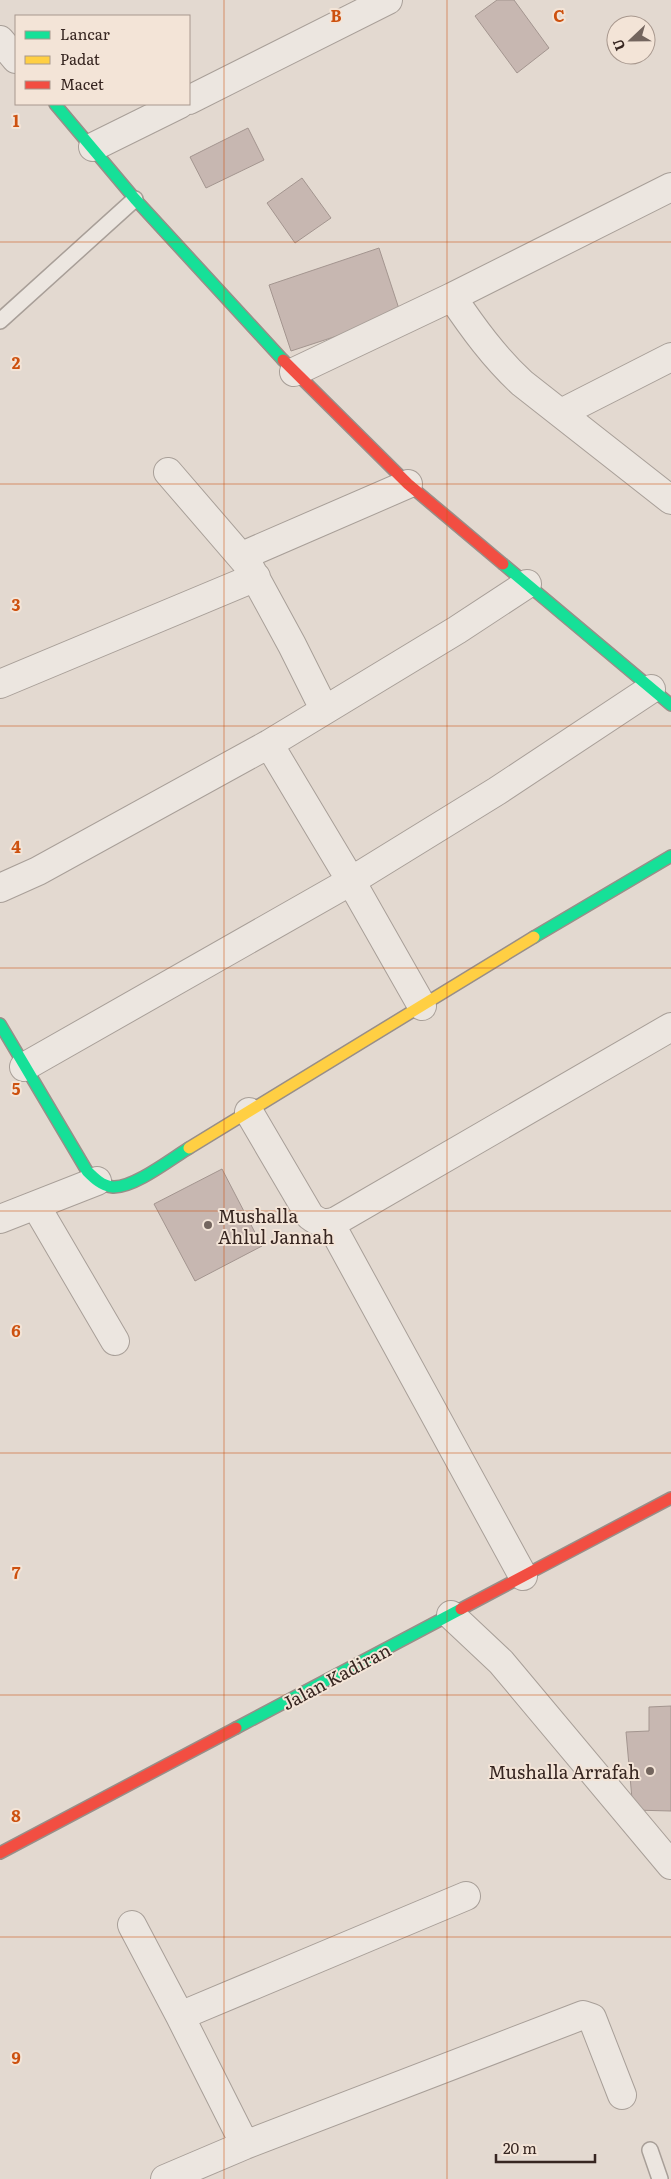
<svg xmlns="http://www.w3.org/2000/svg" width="671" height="2179" font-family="Literata,serif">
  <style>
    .building { fill: #c7b7b1; stroke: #a3958f }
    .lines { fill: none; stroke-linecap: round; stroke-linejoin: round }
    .lane-casing { stroke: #a89f98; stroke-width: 18 }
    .street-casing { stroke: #a89f98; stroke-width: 30 }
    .fast-casing { stroke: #988e88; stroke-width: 14 }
    .slow-casing { stroke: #988e88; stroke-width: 14 }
    .jam-casing { stroke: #988e88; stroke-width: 14 }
    .lane { stroke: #ece6e0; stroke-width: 15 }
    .street { stroke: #ece6e0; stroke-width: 28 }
    .fast { stroke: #16e098; stroke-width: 11 }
    .slow { stroke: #ffcf43; stroke-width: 11 }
    .jam { stroke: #f24e42; stroke-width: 11 }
    .grid { fill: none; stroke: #cd510f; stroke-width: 1; stroke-opacity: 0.55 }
    .poi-dot { fill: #73655e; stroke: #f3e4d7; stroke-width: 2 }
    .labels { text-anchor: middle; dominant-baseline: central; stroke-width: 4; stroke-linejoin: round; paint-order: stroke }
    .poi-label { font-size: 18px; fill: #372621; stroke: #f3e4d7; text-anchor: start }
    .street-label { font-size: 18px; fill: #372621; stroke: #f3e4d7 }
    .grid-label { font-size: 16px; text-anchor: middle; font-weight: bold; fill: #cd510f; stroke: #f3e4d7; stroke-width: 4; stroke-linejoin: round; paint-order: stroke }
  </style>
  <rect width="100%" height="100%" fill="#e3d9d0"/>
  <!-- building -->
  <path class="building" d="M497,0H514L549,48L517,73L475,16Z
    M248,128L264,160L206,188L190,157Z
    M302,178L331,218L295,243L267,203Z
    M379,248L401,315L291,351L269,285Z
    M222,1169L262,1246L195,1281L154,1204Z
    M671,1706V1811L633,1810L626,1732L649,1731V1707Z"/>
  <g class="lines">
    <defs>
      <path id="lane" d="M0,321L135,199
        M650,2150L660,2179"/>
      <path id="street" d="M0,40L16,59
        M189,100L388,0
        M93,147L180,104
        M452,297C473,328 494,357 522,383L671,500
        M294,372L452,297L671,187
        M561,413L671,357
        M168,472L249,566L292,645L324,709
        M242,556L408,484
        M0,684L256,577
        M269,744L351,881L422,1006
        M0,888L38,871L269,744L457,630L527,584
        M24,1067L351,881L497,791L651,689
        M249,1112L310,1216C319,1223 325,1225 336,1221L671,1027
        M36,1206L115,1341
        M0,1219L97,1181
        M330,1223L523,1576
        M451,1615L501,1662L671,1865
        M132,1925L180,2016L245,2145
        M180,2016L466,1896
        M165,2179L245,2145L583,2015L592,2018L622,2095"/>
      <path id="fast" d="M55,104L135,199L283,360
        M503,564L671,705
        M534,937L671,856
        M0,1024L87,1171C94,1178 102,1186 113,1187C134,1188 171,1159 189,1148
        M236,1728L461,1609"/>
      <path id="slow" d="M189,1148L534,937"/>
      <path id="jam" d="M283,360L408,484L503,564
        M461,1609L671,1498
        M0,1853L236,1728"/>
    </defs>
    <!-- lane casing -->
    <use href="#lane" class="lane-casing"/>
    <!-- street casing -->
    <use href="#street" class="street-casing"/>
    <!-- fast casing -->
    <use href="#fast" class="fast-casing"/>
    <!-- slow casing -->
    <use href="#slow" class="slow-casing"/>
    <!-- jam casing -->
    <use href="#jam" class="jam-casing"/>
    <!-- lane -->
    <use href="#lane" class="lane"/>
    <!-- street -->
    <use href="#street" class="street"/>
    <!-- fast -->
    <use href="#fast" class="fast"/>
    <!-- slow -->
    <use href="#slow" class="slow"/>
    <!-- jam -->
    <use href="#jam" class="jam"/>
  </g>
  <!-- grid -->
  <path class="grid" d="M224,0V2179M447,0V2179M0,242H671M0,484H671M0,726H671M0,968H671M0,1211H671M0,1453H671M0,1695H671M0,1937H671"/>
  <!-- markers -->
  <g class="poi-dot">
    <circle cx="208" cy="1225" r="5"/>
    <circle cx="650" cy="1771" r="5"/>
  </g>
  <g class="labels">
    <!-- poi labels -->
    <g class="poi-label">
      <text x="218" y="1215">Mushalla<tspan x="218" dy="21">Ahlul Jannah</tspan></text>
      <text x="640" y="1771" text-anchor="end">Mushalla Arrafah</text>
    </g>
    <!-- street labels -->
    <g class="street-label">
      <text transform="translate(336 1676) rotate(-28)">Jalan Kadiran</text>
    </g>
  </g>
  <g class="grid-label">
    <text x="336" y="22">B</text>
    <text x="559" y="22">C</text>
    <text x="16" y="127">1</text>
    <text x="16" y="369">2</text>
    <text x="16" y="611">3</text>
    <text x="16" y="853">4</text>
    <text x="16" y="1095">5</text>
    <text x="16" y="1337">6</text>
    <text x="16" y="1579">7</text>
    <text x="16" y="1822">8</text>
    <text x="16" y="2064">9</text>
  </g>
  <!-- legend -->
  <rect x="15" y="15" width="175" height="90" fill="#f3e4d7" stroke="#a8988e"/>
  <rect x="25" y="31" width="25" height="8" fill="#16e098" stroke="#a8988e"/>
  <text x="60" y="40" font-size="15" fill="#372621">Lancar</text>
  <rect x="25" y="56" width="25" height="8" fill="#ffcf43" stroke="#a8988e"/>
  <text x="60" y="65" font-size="15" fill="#372621">Padat</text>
  <rect x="25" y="81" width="25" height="8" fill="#f24e42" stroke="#a8988e"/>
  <text x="60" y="90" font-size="15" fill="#372621">Macet</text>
  <!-- north arrow -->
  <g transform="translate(631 40) rotate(248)"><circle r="24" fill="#f3e4d7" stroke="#a8988e"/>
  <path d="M0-4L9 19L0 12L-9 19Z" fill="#73655e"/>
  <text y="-8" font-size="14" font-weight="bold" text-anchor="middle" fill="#372621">U</text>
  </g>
  <!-- scale -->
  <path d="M496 2154v8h99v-8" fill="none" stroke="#372621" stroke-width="2.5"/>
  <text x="503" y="2154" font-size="15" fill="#372621" stroke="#f3e4d7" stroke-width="4" paint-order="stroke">20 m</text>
</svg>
